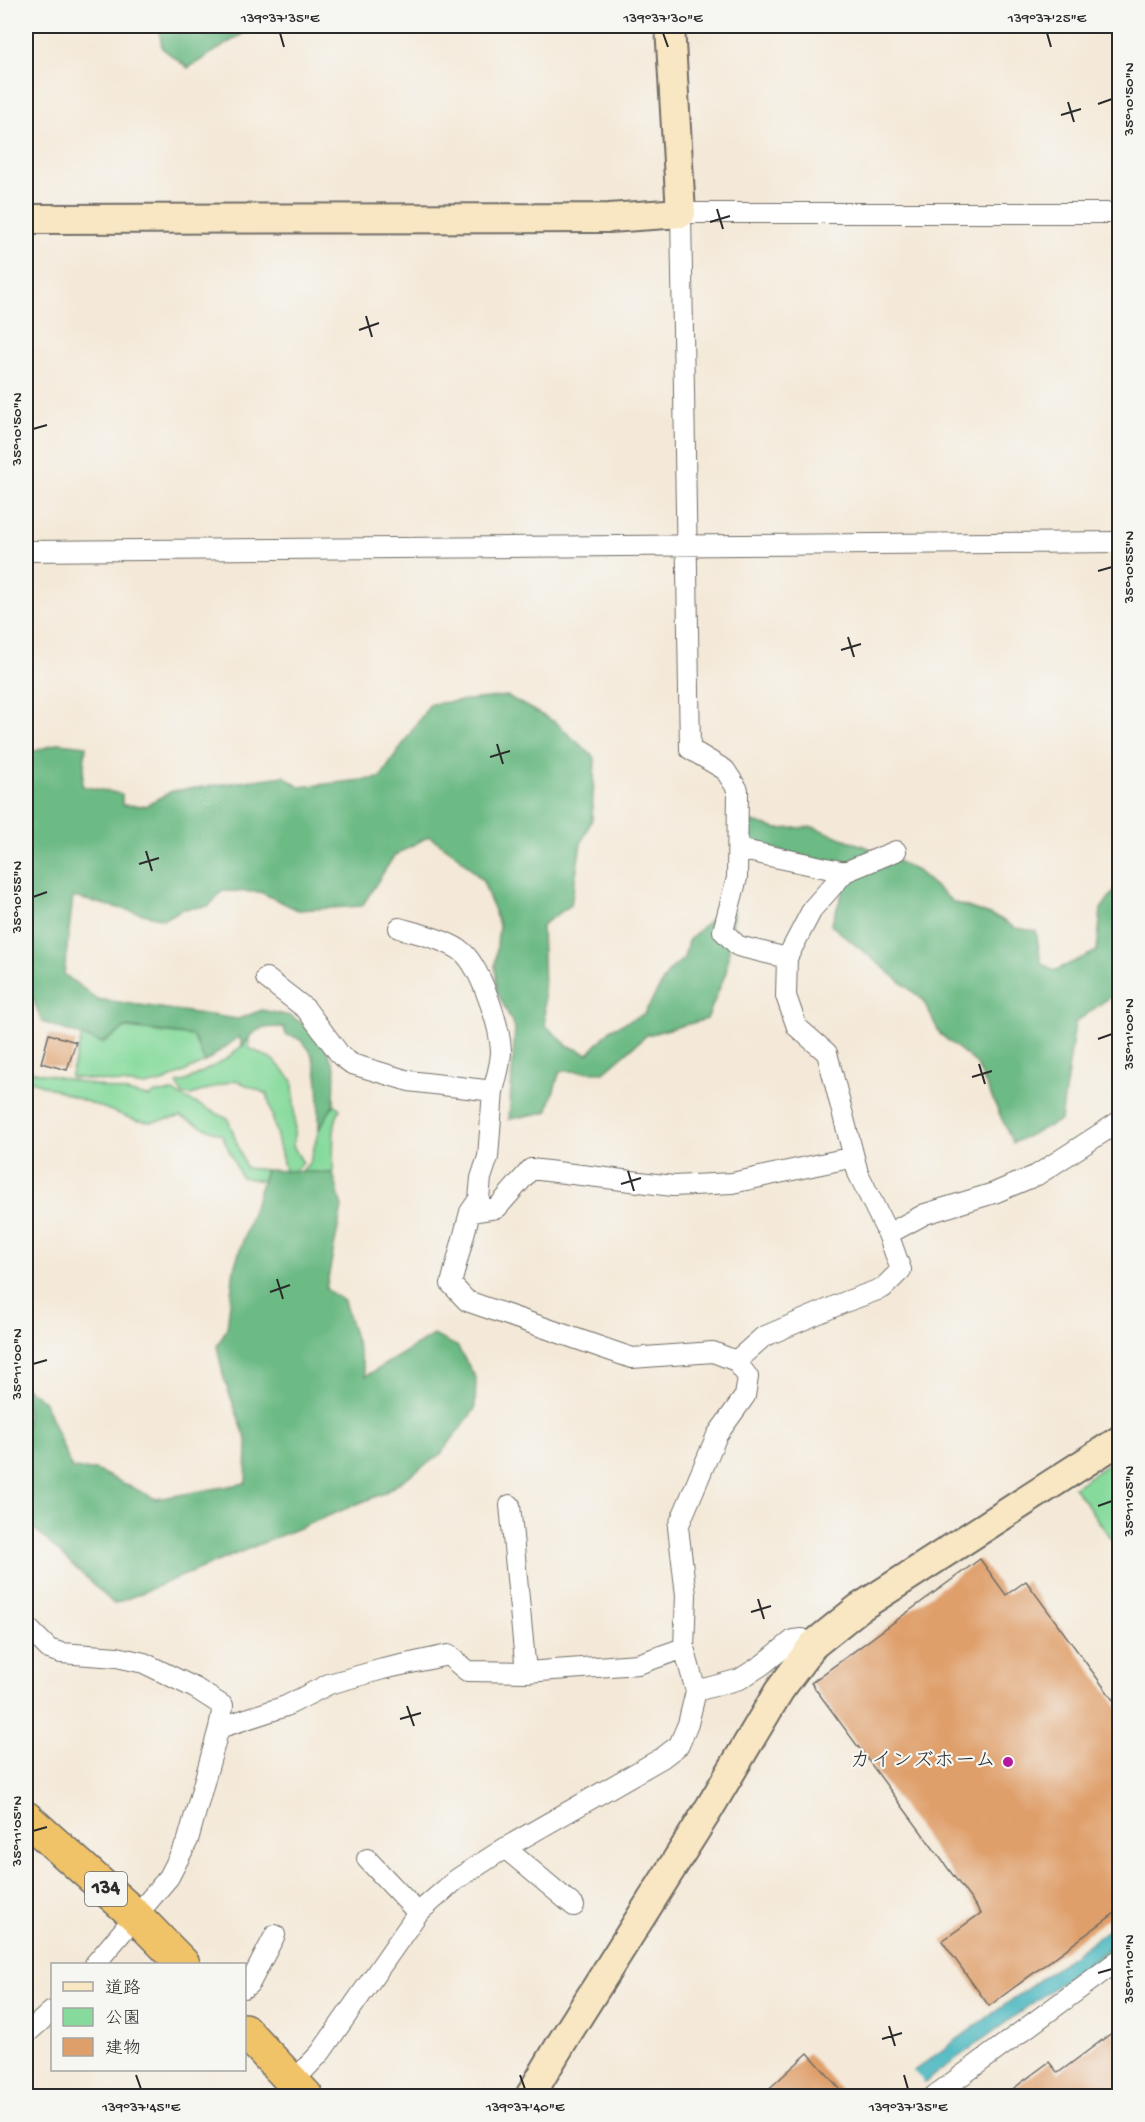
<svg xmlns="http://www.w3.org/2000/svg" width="1145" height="2122" font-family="'Gochi Hand','Klee One',sans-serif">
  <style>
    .green { fill: #86da9c; stroke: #588264; stroke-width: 1.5 }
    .forest { fill: #6cba84; stroke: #4c7258; stroke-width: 1.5 }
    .water { fill: #48b7bf; stroke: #3a7175; stroke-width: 1.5 }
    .pier { fill: #f4e9d8 }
    .building { fill: #df9f6b }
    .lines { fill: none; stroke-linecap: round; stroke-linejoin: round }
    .street-casing { stroke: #716e68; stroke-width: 22 }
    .secondary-casing { stroke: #716e68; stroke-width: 32 }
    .highway-casing { stroke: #716e68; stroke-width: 36 }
    .street { stroke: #fff; stroke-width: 20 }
    .secondary { stroke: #f9e7c3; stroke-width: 28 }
    .highway { stroke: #f1c369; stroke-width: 33 }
    .ticks { fill: none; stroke: #2b2b2b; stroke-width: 2 }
    .poi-dot { fill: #b5179e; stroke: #f6f6f2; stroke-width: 2 }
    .labels { text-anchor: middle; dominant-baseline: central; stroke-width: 4.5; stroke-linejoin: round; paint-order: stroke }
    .shield { fill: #f6f6f2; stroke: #686867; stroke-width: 1.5 }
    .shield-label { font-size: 20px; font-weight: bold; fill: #2b2b2b }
    .poi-label { font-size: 21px; fill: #2b2b2b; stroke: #f6f6f2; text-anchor: end }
    .neatline { fill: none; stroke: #2b2b2b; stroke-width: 2 }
    .ticks-label { font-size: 15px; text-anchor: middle; fill: #2b2b2b }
  </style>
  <rect width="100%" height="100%" fill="#f6f6f2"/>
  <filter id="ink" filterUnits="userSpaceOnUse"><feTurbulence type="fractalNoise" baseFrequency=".0167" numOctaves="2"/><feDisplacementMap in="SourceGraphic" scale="12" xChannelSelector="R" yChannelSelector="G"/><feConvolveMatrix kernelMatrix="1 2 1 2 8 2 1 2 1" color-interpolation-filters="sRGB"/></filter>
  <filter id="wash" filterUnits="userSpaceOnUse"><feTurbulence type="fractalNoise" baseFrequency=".008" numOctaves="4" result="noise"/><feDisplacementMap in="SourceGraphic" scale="24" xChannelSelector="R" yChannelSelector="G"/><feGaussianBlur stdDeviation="1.35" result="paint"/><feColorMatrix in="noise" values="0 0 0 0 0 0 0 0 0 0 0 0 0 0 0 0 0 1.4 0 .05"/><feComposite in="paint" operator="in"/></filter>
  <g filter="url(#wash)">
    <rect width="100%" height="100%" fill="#f4e9d8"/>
    <!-- green -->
    <path class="green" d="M126,1028L193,1036L205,1062L165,1081L146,1086L70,1077L82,1036L102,1043Z
      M249,1035V1048L274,1060L293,1081L295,1126L293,1146L303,1163L294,1171H285L267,1094L235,1080L191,1095L182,1094L177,1083L186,1081C209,1067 236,1059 249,1035Z
      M26,1070L149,1097L155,1093L173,1092L228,1119L246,1168L266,1170L262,1181L241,1177L222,1135L181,1117L151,1122L138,1121L26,1079Z
      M334,1104L340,1109C331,1126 334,1154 333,1173L301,1172L310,1162L319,1129Z
      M1119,1457V1550L1074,1487Z
      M1119,1940V1949L1081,1977L1077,1971Z"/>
    <!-- forest -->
    <path class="forest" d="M159,26H255L188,68L162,48Z
      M507,696L555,722L595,758L592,819L581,844L571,905L542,925L545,1025L567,1045L588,1054L611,1029L644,1014L669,971L684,958L688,941L722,908L734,912L726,972L707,1019L647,1035L604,1072L560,1071L547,1112L509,1119L515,1028L497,992L495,966L499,925L483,881L458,856L429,836L394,856L362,906L298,910L260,892L222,891L209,906L183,909L164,919L73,897L64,974L97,999L238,1019L262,1010L290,1016L319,1033L335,1068L334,1104L319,1129C318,1100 325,1039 286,1035L284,1027C263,1027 254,1027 243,1046L239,1037L205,1062L193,1036L127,1027L102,1043L42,1022L26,981V754L59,743L86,746L82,786L122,794V805L145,806L172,791L284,776L299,787L380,778L430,704Z
      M745,820L778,829L813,827L879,852L917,871L953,902L999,918L1015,928L1036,931L1041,962L1054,971L1097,951L1101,909L1119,884V981L1115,993L1075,1023L1061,1120L1013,1143L976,1063L940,1034L923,1000L831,925L845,886L835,864L744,842Z
      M266,1170L333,1173L342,1207L326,1289L344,1301L366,1376L433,1335L457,1346L476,1378L475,1409L440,1455L384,1493L114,1604L26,1521V1388L44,1401L72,1469L96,1470L156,1499L246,1483L247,1441L224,1379L217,1346L227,1328L234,1268Z"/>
    <!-- water -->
    <path class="water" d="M1119,1922V1940L935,2074L909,2096H885L915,2070Z"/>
    <!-- pier -->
    <path class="pier" d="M911,2069L927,2085L914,2096H893L888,2090Z"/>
    <g id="blocks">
      <!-- building -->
      <path class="building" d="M49,1034L76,1042L67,1070L41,1063Z
        M980,1559L1006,1595L1026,1581L1119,1708V1910L989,2006L942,1941L981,1913L811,1683Z
        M1113,2032L1119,2041V2097H1002L1049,2062L1058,2073Z
        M808,2053L847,2097H760Z"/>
    </g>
  </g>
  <g filter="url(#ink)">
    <use href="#blocks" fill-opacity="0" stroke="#716e68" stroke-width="1.5"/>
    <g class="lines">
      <defs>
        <path id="street" d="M26,551L1120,542
          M738,849L845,872
          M399,928C417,933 444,939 460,950C480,964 500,1026 501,1051C501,1063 496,1079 493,1091
          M787,958L738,946L723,931L737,878L738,790L725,770L690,749L681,213H1120
          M266,978L306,1009L341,1056L352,1064L409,1081L493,1091L488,1157L481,1178L479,1199L470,1212L451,1284L467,1301L632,1358L713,1352L736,1361L748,1377L745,1396L717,1435L678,1527L686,1595L684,1648L696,1691L688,1724L679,1745L662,1758L505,1848L457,1879L418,1913L321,2052L293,2082
          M470,1212L497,1208L531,1169L673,1186L732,1183L854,1157
          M888,1234L925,1214L994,1193L1037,1175L1120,1121
          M736,1361L763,1337L845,1302L883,1288L901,1270L888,1234L858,1173L827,1053L797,1027L786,996L787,958L813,908L845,872L896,851
          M510,1505L526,1672
          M26,1626L49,1649L61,1653L117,1657L144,1663L195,1688L223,1706L219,1728
          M696,1691L740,1679L762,1665L793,1640L802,1639L813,1645
          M505,1848L574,1906
          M367,1859L418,1913
          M95,1964L169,1877L188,1840L219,1728L286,1706L329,1684L383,1669L448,1655L467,1671L526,1672L638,1664L684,1648
          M244,1988L250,1983L275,1935
          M26,2034L52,2011
          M934,2096L1120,1959"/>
        <path id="secondary" d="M26,219L609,218L681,213L670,26
          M530,2096L562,2042L707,1812L779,1691L813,1645L859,1608L1120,1440"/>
        <path id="highway" d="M26,1818L136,1916L183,1964
          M244,2030L306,2096"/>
      </defs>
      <!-- street casing -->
      <use href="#street" class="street-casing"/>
      <!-- secondary casing -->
      <use href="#secondary" class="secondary-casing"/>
      <!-- highway casing -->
      <use href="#highway" class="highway-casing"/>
      <!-- street -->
      <use href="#street" class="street"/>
      <!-- secondary -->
      <use href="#secondary" class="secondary"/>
      <!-- highway -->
      <use href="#highway" class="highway"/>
    </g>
  </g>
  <!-- ticks -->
  <path class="ticks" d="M280,33L284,47M663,33L668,47M1047,33L1051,47M1068,102L1074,122M1098,104L1112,99M1061,115L1081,109M717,209L723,229M710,222L730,216M366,316L372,337M359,330L379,323M33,429L47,425M1098,571L1112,567M848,637L854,657M841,650L861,644M497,744L503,764M490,757L510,751M146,851L152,871M139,864L159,858M33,897L47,892M1098,1039L1112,1034M979,1064L985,1084M972,1077L992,1071M628,1171L634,1191M621,1184L641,1178M277,1279L283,1299M270,1292L290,1285M33,1364L47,1360M1098,1506L1112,1501M758,1599L764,1619M751,1612L771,1606M407,1706L414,1726M400,1719L421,1713M33,1831L47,1827M1098,1973L1112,1969M889,2026L895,2046M882,2039L902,2033M136,2075L141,2089M520,2075L525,2089M904,2075L908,2089"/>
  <!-- markers -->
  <circle class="poi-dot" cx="1008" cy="1762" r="6"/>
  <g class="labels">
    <!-- shield labels -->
    <rect class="shield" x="85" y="1872" width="42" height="34" rx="4.5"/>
    <g class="shield-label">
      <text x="106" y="1889">134</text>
    </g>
    <!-- poi labels -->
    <g class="poi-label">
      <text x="996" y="1762">カインズホーム</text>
    </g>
  </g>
  <!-- margin -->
  <rect width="1145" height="2122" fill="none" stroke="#f6f6f2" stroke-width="66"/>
  <!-- legend -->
  <rect x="51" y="1963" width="195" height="108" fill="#f6f6f2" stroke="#a5a5a2" stroke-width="1.5"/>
  <rect x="63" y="1982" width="30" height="9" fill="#f9e7c3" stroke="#a5a5a2" stroke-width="1.5"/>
  <text x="105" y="1993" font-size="18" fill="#2b2b2b">道路</text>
  <rect x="63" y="2008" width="30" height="18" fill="#86da9c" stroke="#a5a5a2" stroke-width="1.5"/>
  <text x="105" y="2023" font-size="18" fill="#2b2b2b">公園</text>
  <rect x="63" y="2038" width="30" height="18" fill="#df9f6b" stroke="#a5a5a2" stroke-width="1.5"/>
  <text x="105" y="2053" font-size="18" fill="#2b2b2b">建物</text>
  <rect x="33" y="33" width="1079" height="2056" class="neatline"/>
  <g class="ticks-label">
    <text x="280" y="22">139°37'35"E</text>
    <text x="663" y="22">139°37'30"E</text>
    <text x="1047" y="22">139°37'25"E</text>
    <text transform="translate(1128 99) rotate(-90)" y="5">35°10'50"N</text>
    <text transform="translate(16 429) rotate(-90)" y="5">35°10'50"N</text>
    <text transform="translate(1128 567) rotate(-90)" y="5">35°10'55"N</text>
    <text transform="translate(16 897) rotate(-90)" y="5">35°10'55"N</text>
    <text transform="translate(1128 1034) rotate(-90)" y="5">35°11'00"N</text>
    <text transform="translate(16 1364) rotate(-90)" y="5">35°11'00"N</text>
    <text transform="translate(1128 1501) rotate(-90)" y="5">35°11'05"N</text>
    <text transform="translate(16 1831) rotate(-90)" y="5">35°11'05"N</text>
    <text transform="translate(1128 1969) rotate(-90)" y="5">35°11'10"N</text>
    <text x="141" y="2111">139°37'45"E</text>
    <text x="525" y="2111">139°37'40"E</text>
    <text x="908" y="2111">139°37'35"E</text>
  </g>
</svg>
